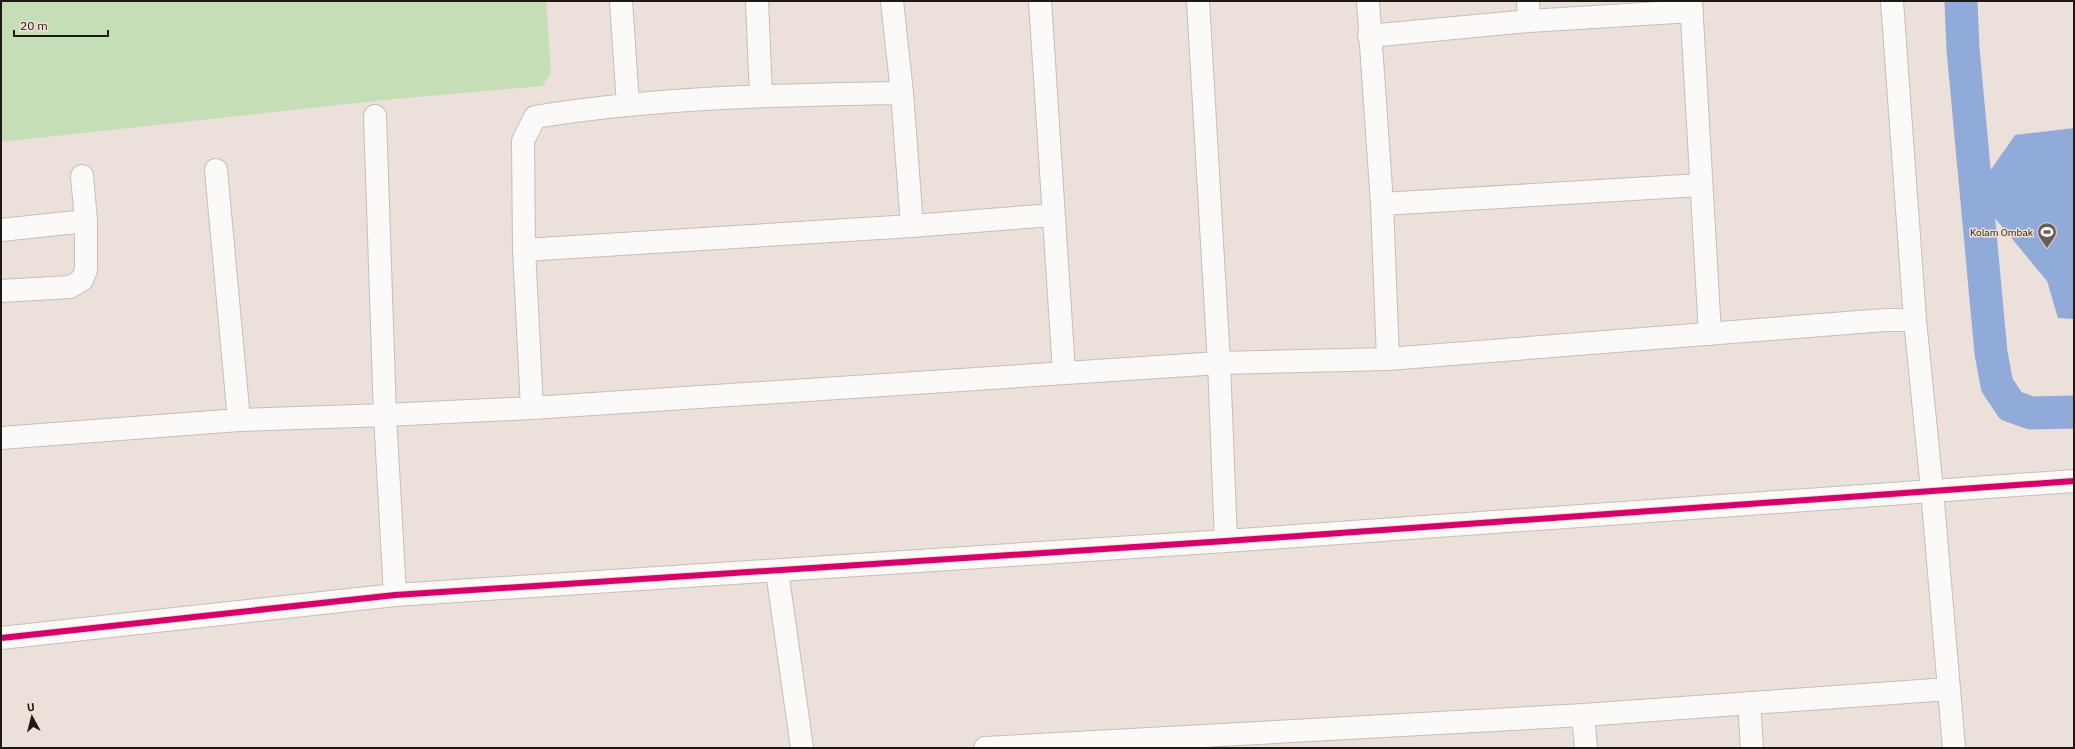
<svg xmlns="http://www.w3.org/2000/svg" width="2075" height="749" font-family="'IBM Plex Sans',sans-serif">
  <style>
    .green { fill: #c6deb7 }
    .water { fill: #90abda }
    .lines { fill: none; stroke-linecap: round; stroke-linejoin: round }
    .canal { stroke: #90abda; stroke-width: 33 }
    .street-casing { stroke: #c6beb8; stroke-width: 24 }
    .street { stroke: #fcfaf9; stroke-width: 22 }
    .cycleway-casing { stroke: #f2dfd3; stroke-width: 8 }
    .cycleway { stroke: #d6006c; stroke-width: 6 }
    .labels { text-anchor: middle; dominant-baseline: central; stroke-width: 3; stroke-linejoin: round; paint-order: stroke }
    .poi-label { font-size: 10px; fill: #1f1914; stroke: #f2dfd3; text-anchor: end }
  </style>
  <rect width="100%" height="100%" fill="#ebe0da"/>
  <!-- green -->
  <path class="green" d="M1,1H546L551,73L542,86L384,100L1,142Z"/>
  <!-- water -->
  <path class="water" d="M2074,128V319L2058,318L2047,281L1994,217L1990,171L2015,135Z"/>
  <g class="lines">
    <!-- canal -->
    <path class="canal" d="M1961,1L1963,49L1991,353L1997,385L2011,406L2031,413L2074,412"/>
    <defs>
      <path id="street" d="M621,1L628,105
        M757,1L761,96
        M892,1L902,93L912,226
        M1040,1L1064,372
        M1198,1L1219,363L1226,541
        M1368,1L1382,204L1388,359
        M1528,1L1529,21
        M1691,1L1710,334
        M1892,1L1915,320L1932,490L1954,748
        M1369,36L1529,21L1692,11
        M375,116L385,415L395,595
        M216,170L239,420
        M1382,204L1700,185
        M1,230L86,221
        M524,250L912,226L1052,215
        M1,291L70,287L82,280L86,270V221L82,176
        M532,408L524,250L523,141L535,117C656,97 780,95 902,93
        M1,438L239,420L385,415L532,408L1219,363L1388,359L1885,320H1915
        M777,571L802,748
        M1,638L395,595L1226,541L2074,481
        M1749,703L1752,748
        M1583,715L1586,748
        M985,748L1583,715L1949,689"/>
    </defs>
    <!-- street casing -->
    <use href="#street" class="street-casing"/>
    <!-- street -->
    <use href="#street" class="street"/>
    <defs>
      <path id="cycleway" d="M1,638L395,595L1226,541L2074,481"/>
    </defs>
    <!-- cycleway casing -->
    <use href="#cycleway" class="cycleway-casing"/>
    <!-- cycleway -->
    <use href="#cycleway" class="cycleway"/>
  </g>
  <!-- icons -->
  <defs>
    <symbol id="stadium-pin" viewBox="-11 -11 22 30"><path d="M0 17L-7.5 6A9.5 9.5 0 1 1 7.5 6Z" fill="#665f59" stroke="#f2dfd3"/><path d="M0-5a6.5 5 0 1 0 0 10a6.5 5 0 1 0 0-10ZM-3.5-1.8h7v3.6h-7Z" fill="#fff"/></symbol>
  </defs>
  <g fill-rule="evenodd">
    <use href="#stadium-pin" x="2036" y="221" width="22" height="30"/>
  </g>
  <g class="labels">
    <!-- poi labels -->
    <g class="poi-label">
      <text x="2033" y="232">Kolam Ombak</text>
    </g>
  </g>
  <!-- border -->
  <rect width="2075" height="749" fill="none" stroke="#1f1914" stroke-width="4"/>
  <!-- north arrow -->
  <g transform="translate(32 717) rotate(353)" stroke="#f2dfd3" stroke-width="3" paint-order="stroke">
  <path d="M0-3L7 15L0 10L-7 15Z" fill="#1f1914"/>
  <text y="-6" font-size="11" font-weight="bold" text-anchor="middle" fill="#1f1914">U</text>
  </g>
  <!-- scale -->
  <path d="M14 30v6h94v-6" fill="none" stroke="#1f1914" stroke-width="2"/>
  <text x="20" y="30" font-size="12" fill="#1f1914" stroke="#f2dfd3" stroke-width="3" paint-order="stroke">20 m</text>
</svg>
